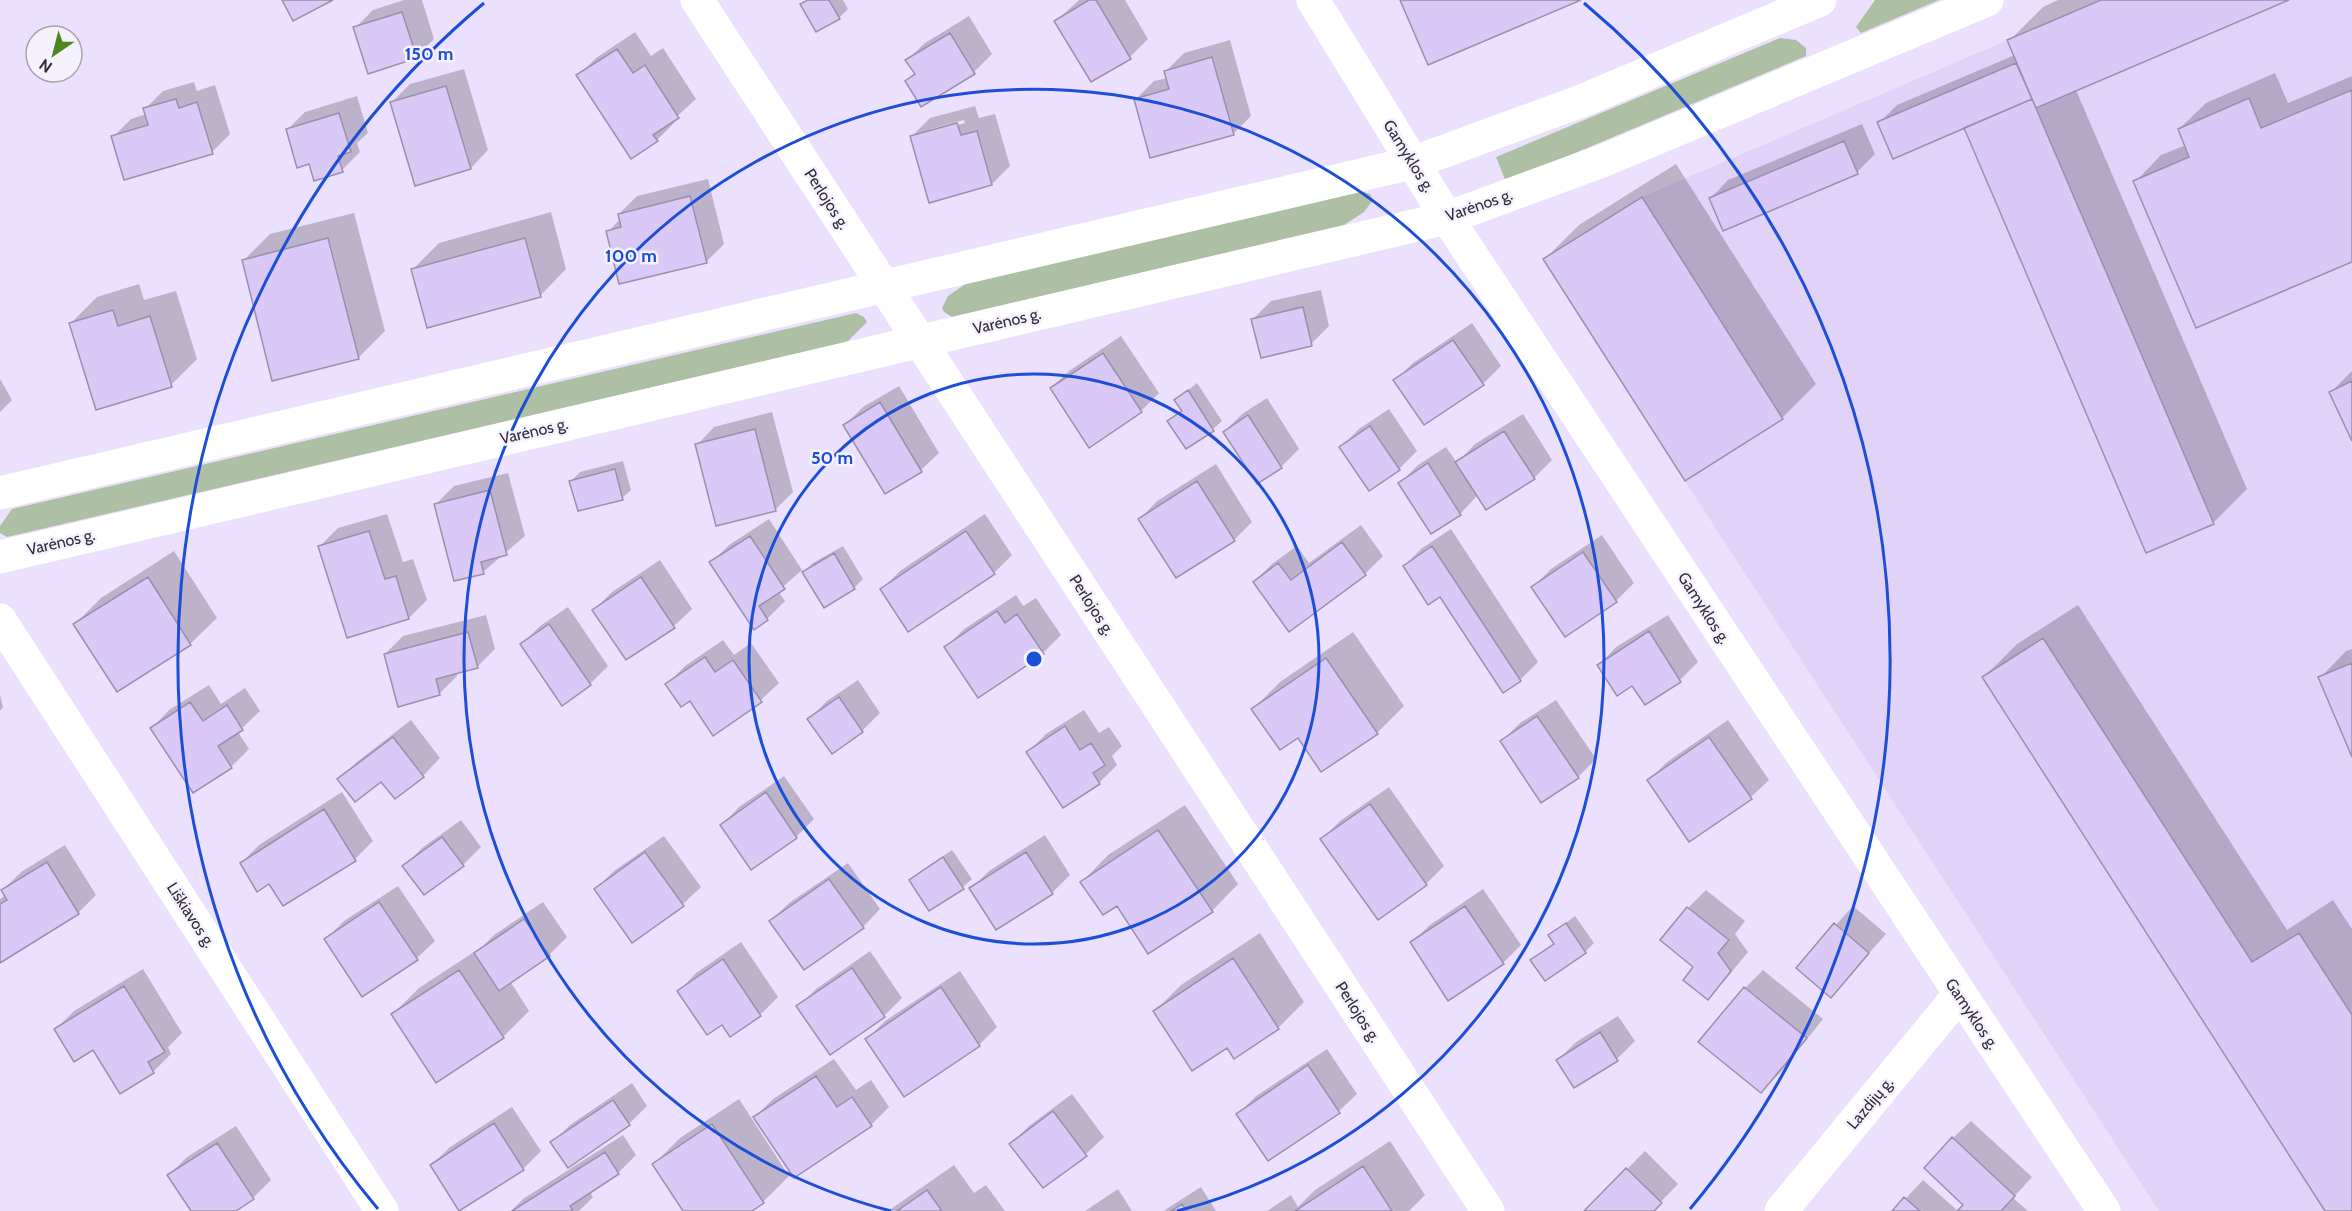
<svg xmlns="http://www.w3.org/2000/svg" width="2352" height="1211" font-family="Cabin,sans-serif">
  <style>
    .built { fill: #e1d3f8 }
    .green { fill: #aec0a3 }
    .shadow { fill: #0003; fill-rule: evenodd }
    .building { fill: #dac8f6; stroke: #9b90ac; stroke-width: 1.5 }
    .lines { fill: none; stroke-linecap: round; stroke-linejoin: round }
    .minor { stroke: #fff; stroke-width: 33 }
    .ring { fill: none; stroke: #1d4ed8; stroke-width: 3 }
    .labels { text-anchor: middle; dominant-baseline: central; stroke-width: 5; stroke-linejoin: round; paint-order: stroke }
    .street-label { font-size: 16px; fill: #322d39; stroke: #f5f1fd }
    .centre { fill: #1d4ed8; stroke: #f5f1fd; stroke-width: 3 }
    .ring-label { font-size: 18px; text-anchor: middle; font-weight: bold; fill: #1d4ed8; stroke: #f5f1fd; stroke-width: 5; stroke-linejoin: round; paint-order: stroke }
  </style>
  <rect width="100%" height="100%" fill="#ebe0fe"/>
  <!-- built -->
  <path class="built" d="M2101,0H2352V1211H2159L1685,481L1543,259L1642,197Z"/>
  <!-- green -->
  <path class="green" d="M1875,0H1939L1861,33L1856,27Z
    M1780,38L1796,40L1806,48V56L1506,182L1496,157Z
    M1361,191L1370,194L1373,200L1364,212L1344,225L952,317L944,312L942,308L948,296L967,283Z
    M856,313L864,317L867,322L847,342L7,537L0,533V526L12,509Z"/>
  <!-- shadow -->
  <path class="shadow" d="M404,0H422L434,39L416,57L355,28L373,10Z
    M807,0H843L848,9L839,18L802,5Z
    M1079,0H1125L1148,39L1130,57L1091,80L1056,21Z
    M2058,0H2285L2076,90L2247,489L2213,523L1971,124L1879,123L1897,105L2015,55L2009,41L2043,7Z
    M969,16L992,54L974,72L922,105L907,81L915,72L907,60L925,43Z
    M635,32L651,56L663,48L696,99L673,120L675,122L657,140L578,76L596,58Z
    M1230,40L1251,116L1233,134L1136,99L1154,81L1168,78L1166,71L1184,53Z
    M464,69L488,150L471,168L392,102L410,84Z
    M2275,73L2288,103L2352,76V260L2135,182L2161,155L2186,145L2179,129L2206,103Z
    M194,82L197,91L215,85L230,134L212,152L113,137L131,119L146,114L145,109L163,91Z
    M357,96L368,133L357,143L360,152L342,170L310,162L287,130L305,112Z
    M975,106L979,118L995,114L1010,166L992,184L912,136L930,118ZM964,120L965,123L931,132V129Z
    M1862,124L1875,154L1857,172L1711,198L1728,180Z
    M1676,164L1816,384L1782,418L1545,259L1579,225Z
    M708,179L724,244L706,262L608,232L620,219L619,214L637,196Z
    M551,212L566,269L540,296L413,269L439,243Z
    M354,213L385,331L358,358L243,261L270,234Z
    M139,284L144,300L176,291L197,359L171,385L71,323L97,297Z
    M1321,290L1329,326L1311,344L1253,319L1271,301Z
    M1472,323L1501,366L1483,384L1424,423L1395,380L1413,363Z
    M1121,336L1159,393L1141,411L1090,446L1051,388L1069,371Z
    M2352,371V437L2331,392Z
    M0,379L12,400L0,412Z
    M1197,383L1222,421L1213,429L1186,447L1169,421L1183,409L1176,400Z
    M899,386L939,453L921,470L845,425L863,407Z
    M1267,398L1299,449L1282,466L1257,482L1224,432L1242,414Z
    M1389,409L1417,451L1399,469L1341,447L1359,429Z
    M772,412L793,492L775,510L697,445L714,427Z
    M1523,414L1552,460L1534,478L1478,495L1460,514L1400,483L1418,465L1446,447L1457,463L1475,444Z
    M623,461L631,490L622,498L571,481L580,472Z
    M1216,464L1252,522L1234,540L1176,576L1140,519L1157,501Z
    M508,473L525,536L483,572L436,504L454,486Z
    M387,514L403,562L413,559L427,600L409,618L348,636L320,546L338,528Z
    M985,514L1012,555L994,573L882,589L900,571Z
    M769,519L802,570L778,591L785,601L767,619L711,563L729,545Z
    M1361,525L1383,556L1365,574L1289,630L1254,582L1272,564L1297,546L1309,563Z
    M1451,529L1538,662L1520,680L1440,595L1404,566L1422,548Z
    M1602,535L1634,583L1616,601L1566,635L1533,587L1551,569Z
    M843,546L863,579L854,588L804,572L813,563Z
    M174,551L217,618L190,644L75,624L101,598Z
    M660,560L692,609L674,626L626,658L594,610L612,592Z
    M1016,595L1023,606L1036,598L1061,635L1043,653L946,647L964,629Z
    M2078,605L2287,930L2333,900L2352,929V1211H2327L1983,678L2017,644Z
    M568,607L608,666L590,684L562,703L522,644L540,626Z
    M486,615L495,649L477,667L456,672L457,676L439,694L385,654L403,636Z
    M1668,615L1698,662L1680,680L1645,703L1633,683L1599,665L1616,647Z
    M1353,632L1404,706L1377,733L1322,770L1298,736L1253,709L1280,682Z
    M723,640L734,655L751,643L779,683L761,700L714,733L690,699L667,684L685,666Z
    M2352,649V753L2320,678L2346,651Z
    M858,680L880,713L862,731L832,752L809,719L827,701Z
    M209,685L221,704L245,688L260,711L238,732L249,749L231,767L152,728L169,710Z
    M0,695L3,707L0,711Z
    M1556,700L1596,759L1578,777L1502,741L1520,723Z
    M1084,710L1099,733L1109,727L1122,746L1112,756L1117,765L1099,783L1028,752L1046,734Z
    M411,720L440,758L423,776L382,779H339L357,762Z
    M1728,720L1769,780L1751,797L1649,780L1667,762Z
    M784,776L814,819L796,837L752,868L722,825L739,807Z
    M1389,787L1444,866L1426,884L1378,918L1322,839L1340,821Z
    M342,792L373,841L355,859L284,904L269,882L241,863L259,845Z
    M1185,805L1238,884L1212,911L1117,904L1082,882L1108,855Z
    M461,820L481,847L463,865L404,866L422,848Z
    M1045,835L1070,875L1052,893L996,928L971,889L989,871Z
    M664,836L701,887L683,904L596,889L614,871Z
    M65,845L96,895L78,913L0,961V899L6,895L3,890L21,872Z
    M952,850L972,879L963,887L911,880L919,872Z
    M848,863L880,909L863,927L771,921L789,903Z
    M398,886L435,941L417,958L326,939L344,921Z
    M1483,889L1521,945L1503,963L1412,942L1430,925Z
    M1706,890L1745,921L1735,934L1748,952L1725,980L1707,998L1695,966L1662,940L1688,908Z
    M543,902L567,937L549,955L510,981L529,1011L503,1037L393,1014L419,988L483,946L494,935Z
    M1853,906L1886,934L1831,996L1798,967Z
    M1575,916L1594,943L1585,952L1532,960L1555,942L1550,935Z
    M1260,933L1304,1002L1278,1028L1228,1046L1155,1011L1181,985Z
    M741,942L778,997L760,1015L722,1022L679,991L696,973Z
    M870,951L902,998L884,1016L798,1007L816,989Z
    M143,969L182,1033L168,1047L171,1054L153,1072L121,1092L94,1048L56,1029L74,1011Z
    M1763,970L1823,1019L1779,1074L1761,1091L1745,988Z
    M960,971L997,1027L979,1045L905,1095L867,1039L885,1021Z
    M1618,1016L1635,1041L1617,1059L1558,1060L1576,1042Z
    M1327,1049L1357,1094L1339,1111L1269,1159L1238,1114L1256,1096Z
    M834,1059L856,1090L871,1080L889,1107L871,1125L755,1117L773,1099Z
    M632,1083L647,1106L629,1124L552,1143L570,1125Z
    M1072,1094L1104,1137L1086,1154L1043,1186L1011,1144L1029,1126Z
    M739,1099L789,1176L763,1202L749,1211H685L654,1164L680,1138Z
    M512,1107L541,1151L523,1169L432,1165L450,1147Z
    M1971,1121L2032,1177L2013,1198L2028,1211H1959L1965,1204L1953,1138Z
    M236,1126L271,1180L253,1198L233,1211H192L169,1175L187,1157Z
    M623,1135L636,1155L618,1173L590,1192L593,1197L579,1211H511L523,1199Z
    M1390,1141L1425,1195L1409,1211H1267L1291,1195L1298,1207L1315,1190Z
    M1645,1151L1678,1184L1652,1211H1586Z
    M954,1165L974,1193L986,1185L1005,1211H888Z
    M1923,1180L1958,1211H1894Z
    M1201,1187L1216,1211H1164L1168,1208Z
    M1118,1189L1132,1211H1085Z"/>
  <!-- building -->
  <path class="building" d="M282,0H333L293,21Z
    M808,0H829L840,19L816,32L800,4Z
    M1089,0H1096L1131,59L1091,82L1054,21Z
    M1400,0H1581L1428,65Z
    M2101,0H2289L2036,108L2007,40Z
    M402,12L417,58L368,74L353,27Z
    M950,33L975,74L921,107L905,81L915,74L905,60Z
    M617,49L633,73L645,65L679,118L653,135L658,141L631,159L576,75Z
    M1212,57L1234,135L1150,158L1134,99L1169,89L1164,71Z
    M2016,63L2032,99L1893,159L1877,122Z
    M446,86L471,169L415,186L390,102Z
    M2352,90V262L2196,328L2133,181L2189,157L2178,129L2249,98L2261,128Z
    M176,99L179,108L197,102L213,154L124,180L111,136L148,125L143,108Z
    M2032,99L2214,524L2146,553L1964,128Z
    M339,113L351,152L338,156L343,172L314,181L309,164L297,168L286,129Z
    M957,123L961,135L977,131L992,185L929,203L910,136Z
    M1844,141L1858,174L1723,231L1709,198Z
    M690,196L707,263L619,284L606,231L621,227L618,214Z
    M1642,197L1783,419L1685,481L1543,259Z
    M328,238L359,359L272,381L242,260Z
    M525,238L541,297L427,328L411,269Z
    M1303,307L1312,346L1261,358L1251,319Z
    M113,310L118,326L150,316L172,387L96,410L69,323Z
    M1453,340L1484,385L1424,425L1393,380Z
    M1103,353L1142,412L1089,448L1050,388Z
    M2352,381V441L2329,392Z
    M1188,390L1214,431L1186,449L1167,421L1182,411L1174,400Z
    M880,402L922,472L885,494L843,425Z
    M1248,415L1282,468L1257,484L1223,432Z
    M1370,426L1400,470L1369,491L1339,447Z
    M755,429L776,511L716,526L695,444Z
    M1504,431L1535,479L1486,510L1455,462Z
    M1428,463L1461,515L1431,534L1398,483Z
    M615,469L623,500L578,511L569,481Z
    M1197,481L1235,541L1176,578L1138,519Z
    M490,490L507,555L481,562L484,574L454,581L434,504Z
    M369,531L385,579L396,576L409,619L347,638L318,546Z
    M966,531L995,574L908,632L880,589Z
    M750,536L785,589L759,606L768,620L754,630L709,562Z
    M1342,542L1366,575L1289,632L1253,582L1278,563L1291,580Z
    M1432,546L1521,681L1503,693L1440,597L1428,605L1403,566Z
    M1583,552L1617,602L1565,637L1531,587Z
    M834,553L855,589L824,608L802,572Z
    M148,577L191,645L117,692L73,624Z
    M641,577L675,628L626,660L592,610Z
    M997,611L1005,623L1017,614L1044,654L978,698L944,647Z
    M549,624L591,685L562,706L520,644Z
    M1649,631L1681,682L1645,705L1632,686L1617,696L1597,665Z
    M468,632L478,668L436,679L440,695L398,707L384,654Z
    M2043,638L2252,962L2299,933L2352,1015V1211H2325L1982,677Z
    M705,657L715,672L733,660L762,702L713,736L690,701L681,707L665,684Z
    M1326,658L1378,734L1321,772L1298,738L1280,750L1251,709Z
    M2352,663V757L2318,677Z
    M839,697L863,732L832,754L807,719Z
    M190,702L203,721L227,705L243,730L218,746L232,768L193,793L150,728Z
    M1537,716L1579,778L1541,803L1500,741Z
    M1065,726L1080,750L1091,743L1105,765L1093,773L1100,784L1063,808L1026,752Z
    M393,737L424,777L395,799L381,782L355,802L337,779Z
    M1709,737L1752,799L1689,842L1647,780Z
    M766,792L797,838L751,870L720,825Z
    M1370,804L1427,885L1378,920L1320,839Z
    M324,809L356,861L283,906L269,884L257,892L240,863Z
    M1158,830L1213,912L1148,954L1117,906L1103,915L1080,882Z
    M442,837L464,866L424,895L402,866Z
    M645,852L684,906L632,943L594,889Z
    M1026,852L1053,894L996,930L969,888Z
    M943,857L964,889L929,911L909,880Z
    M47,862L79,914L0,963V904L7,900L1,890Z
    M829,879L864,928L804,970L769,921Z
    M379,902L418,960L362,997L324,939Z
    M1465,906L1504,964L1448,1001L1410,942Z
    M1687,907L1729,940L1718,953L1731,971L1708,1000L1683,980L1693,967L1660,940Z
    M524,919L550,956L499,991L474,953Z
    M1566,923L1586,953L1545,981L1530,960L1554,944L1548,935Z
    M1834,923L1869,953L1831,998L1796,968Z
    M1233,958L1279,1029L1234,1059L1227,1048L1192,1071L1153,1011Z
    M723,959L761,1016L730,1037L722,1025L707,1035L677,991Z
    M852,968L885,1017L830,1055L796,1006Z
    M459,970L504,1038L436,1083L391,1014Z
    M124,986L165,1052L148,1062L154,1073L120,1094L93,1050L74,1062L54,1029Z
    M941,987L980,1046L904,1097L865,1039Z
    M1744,987L1807,1038L1761,1093L1698,1042Z
    M1600,1032L1618,1061L1574,1088L1556,1060Z
    M1308,1065L1340,1113L1268,1161L1236,1114Z
    M816,1076L837,1107L852,1097L872,1126L794,1178L753,1117Z
    M613,1100L630,1125L568,1168L550,1142Z
    M1053,1111L1087,1156L1043,1188L1009,1144Z
    M494,1123L524,1170L459,1211L430,1165Z
    M712,1124L764,1203L752,1211H683L652,1164Z
    M1952,1137L2015,1196L2001,1211H1957L1963,1205L1924,1168Z
    M217,1143L254,1199L236,1211H191L167,1175Z
    M605,1152L619,1174L570,1206L573,1211H512Z
    M1363,1166L1392,1211H1295Z
    M1626,1168L1662,1203L1654,1211H1584Z
    M927,1190L942,1211H897Z
    M1904,1197L1920,1211H1892Z
    M1182,1204L1187,1211H1171Z"/>
  <g class="lines">
    <!-- minor -->
    <path class="minor" d="M697,0L1488,1211
      M1313,0L1447,218L2104,1211
      M0,493L1412,163L1584,100L1820,0
      M0,557L1447,218L1602,161L1987,0
      M0,620L382,1211
      M1781,1211L1959,995"/>
  </g>
  <!-- distance rings -->
  <g class="ring">
    <circle cx="1034" cy="659" r="285"/>
    <path d="M891 1211A570 570 0 1 1 1177 1211"/>
    <path d="M378 1209A856 856 0 0 1 484 3M1584 3A856 856 0 0 1 1690 1209"/>
  </g>
  <g class="labels">
    <!-- street labels -->
    <g class="street-label">
      <text transform="translate(1409 156) rotate(58)">Gamyklos g.</text>
      <text transform="translate(827 199) rotate(57)">Perlojos g.</text>
      <text transform="translate(1479 205) rotate(-19)">Varėnos g.</text>
      <text transform="translate(1007 321) rotate(-13)">Varėnos g.</text>
      <text transform="translate(534 431) rotate(-13)">Varėnos g.</text>
      <text transform="translate(61 542) rotate(-13)">Varėnos g.</text>
      <text transform="translate(1092 605) rotate(57)">Perlojos g.</text>
      <text transform="translate(1704 608) rotate(57)">Gamyklos g.</text>
      <text transform="translate(191 915) rotate(57)">Liškiavos g.</text>
      <text transform="translate(1358 1012) rotate(57)">Perlojos g.</text>
      <text transform="translate(1972 1014) rotate(56)">Gamyklos g.</text>
      <text transform="translate(1870 1103) rotate(-50)">Lazdijų g.</text>
    </g>
  </g>
  <circle cx="1034" cy="659" r="9" class="centre"/>
  <g class="ring-label">
    <text x="429" y="60">150 m</text>
    <text x="631" y="262">100 m</text>
    <text x="832" y="464">50 m</text>
  </g>
  <!-- north arrow -->
  <g transform="translate(54 54) rotate(215)"><circle r="28" fill="#f5f1fd" stroke="#a7a3af" stroke-width="1.5"/>
  <path d="M0-4.5L10 22L0 15L-10 22Z" fill="#4f851d"/>
  <text y="-9" font-size="16" font-weight="bold" text-anchor="middle" fill="#322d39">N</text>
  </g>
</svg>
